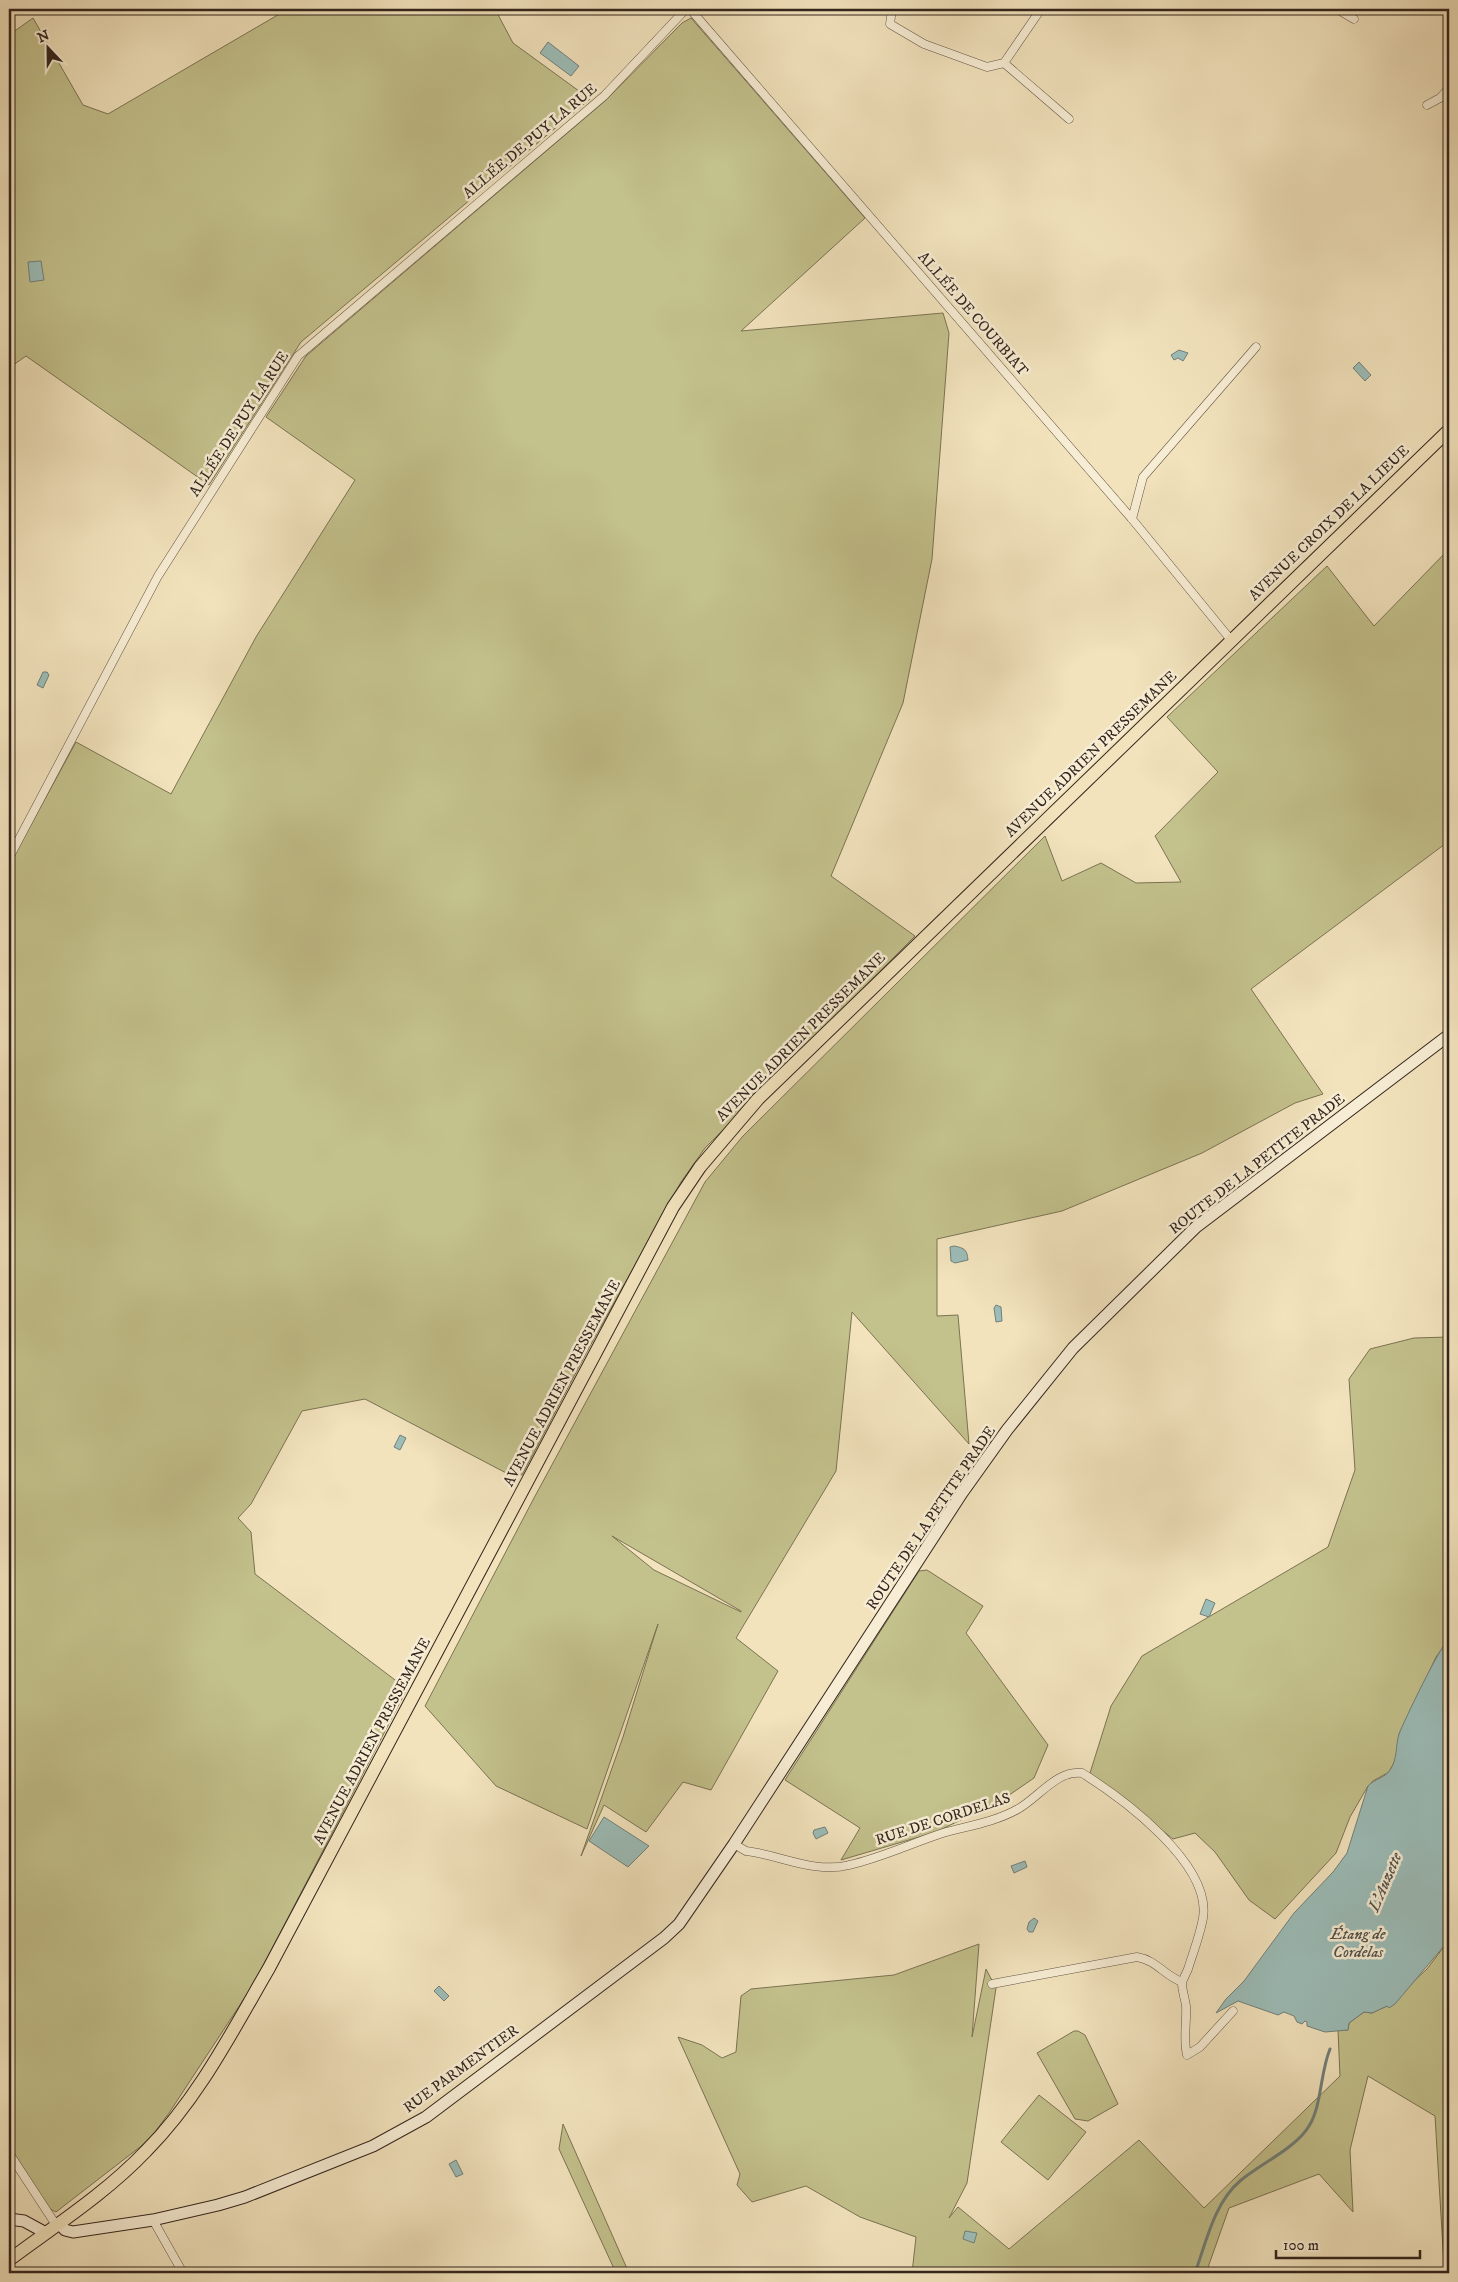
<svg xmlns="http://www.w3.org/2000/svg" width="1458" height="2282" font-family="'IM FELL DW Pica',serif">
  <style>
    .green { fill: #c3c18c; stroke: #7b7354; fill-rule: evenodd }
    .water { fill: #9cbdb8; stroke: #72807a }
    .lines { fill: none; stroke-linecap: round; stroke-linejoin: round }
    .stream { stroke: #72807a; stroke-width: 3 }
    .street-casing { stroke: #635445; stroke-width: 9 }
    .secondary-casing { stroke: #33251d; stroke-width: 13 }
    .primary-casing { stroke: #33251d; stroke-width: 14 }
    .street { stroke: #f7edd4; stroke-width: 8 }
    .secondary { stroke: #f7edd4; stroke-width: 11 }
    .primary { stroke: #f2e3bd; stroke-width: 12 }
    .labels { text-anchor: middle; dominant-baseline: central; stroke-width: 5; stroke-linejoin: round; paint-order: stroke }
    .street-label { font-size: 15px; fill: #33251d; stroke: #f7edd4 }
    .water-label { font-size: 16px; font-style: italic; fill: #52534c; stroke: #f7edd4 }
  </style>
  <rect width="100%" height="100%" fill="#f2e3bd"/>
  <filter id="stains"><feTurbulence type="fractalNoise" baseFrequency=".004" numOctaves="4"/><feColorMatrix values="0 0 0 0 .2 0 0 0 0 .09 0 0 0 0 .02 0 0 0 .5 -.17"/></filter>
  <radialGradient id="worn" r=".72"><stop offset=".6" stop-color="#630" stop-opacity="0"/><stop offset="1" stop-color="#630" stop-opacity=".3"/></radialGradient>
  <!-- green -->
  <path class="green" d="M288,9H495L513,43L590,99L301,342L209,485L26,356L9,368V35L33,18L83,105L108,114Z
    M691,18L865,218L741,331L943,313L949,333L932,559L903,703L831,876L915,936L705,1148L681,1182L589,1348L522,1475H510L365,1399L302,1411L251,1504L238,1518L251,1532L255,1574L407,1689L253,1985L169,2113L149,2140L56,2212L50,2209L9,2146V865L76,742L171,794L256,637L355,480L266,417L306,356L606,100L682,23Z
    M1449,549V841L1251,989L1323,1094L1295,1103L1202,1153L1062,1211L937,1239V1316L958,1315L969,1444L852,1312L836,1471L736,1638L778,1671L711,1790L683,1782L646,1832L604,1805L581,1856L623,1737L658,1624L587,1829L496,1786L425,1706L534,1498L705,1182L743,1136L1045,836L1062,881L1101,863L1136,883L1181,882L1155,836L1218,772L1167,717L1327,566L1374,626ZM612,1536L741,1611V1612L654,1570Z
    M1449,1337V1639L1436,1657L1399,1734L1397,1757L1389,1772L1373,1781L1368,1786L1350,1817L1336,1853L1275,1919L1249,1900L1215,1852L1195,1833L1173,1839L1090,1773L1111,1706L1142,1656L1328,1547L1355,1470L1349,1379L1370,1349L1414,1338Z
    M927,1570L983,1606L966,1633L1048,1745L1034,1778L1002,1800L936,1832L841,1860L860,1828L785,1780L919,1571Z
    M1449,1940V2258L1444,2265L1435,2116L1368,2076L1350,2150L1353,2212L1319,2174L1229,2208L1206,2273H912L916,2237L860,2217L806,2186L752,2202L737,2185L740,2174L678,2037L702,2045L722,2058L736,2052L741,1996L751,1989L894,1975L979,1944L972,2037L986,1969L996,1988L967,2183L949,2218L958,2207L1009,2249L1139,2140L1204,2208L1340,2076L1338,2030H1348L1349,2023L1364,2012L1372,2013L1387,2006L1427,1969Z
    M1074,2031H1078L1085,2035L1118,2104L1088,2121L1075,2119L1037,2053Z
    M1039,2095L1086,2132L1048,2180L1001,2142Z
    M563,2124L629,2273H616L559,2149Z"/>
  <!-- water -->
  <path class="water" d="M548,42L579,66L571,76L540,53Z
    M41,261L44,280L30,282L28,262Z
    M1179,350L1188,353L1183,361L1178,358L1174,360L1171,355Z
    M1359,362L1371,375L1365,381L1353,368Z
    M43,672H47L49,675L43,688L37,685Z
    M954,1246C965,1248 967,1250 968,1260L955,1263L951,1261L950,1247Z
    M996,1305L1001,1307L1002,1321L996,1322L994,1308Z
    M400,1435L406,1438L400,1450L394,1447Z
    M1206,1599L1215,1603L1209,1617L1200,1614Z
    M1449,1639V1940L1395,2004L1389,2008L1387,2006L1372,2013L1364,2012L1349,2023L1348,2030L1325,2032L1307,2026V2022L1305,2021L1302,2024L1297,2022L1294,2016L1284,2012L1278,2015L1238,2001L1216,2013L1226,1999L1244,1981L1294,1913L1333,1872L1347,1853L1368,1786C1374,1779 1385,1778 1390,1770C1398,1758 1395,1747 1399,1734C1404,1721 1441,1644 1449,1639Z
    M604,1817L649,1846L628,1867L589,1841Z
    M825,1827L828,1833L816,1839L813,1833L814,1830Z
    M1025,1861L1027,1867L1014,1873L1011,1866Z
    M1034,1918L1038,1921L1033,1932H1029L1027,1929L1029,1922Z
    M439,1986L449,1996L444,2001L434,1991Z
    M456,2160L463,2174L456,2177L449,2164Z
    M965,2231L977,2233L974,2243L963,2239Z"/>
  <g class="lines">
    <!-- stream -->
    <path class="stream" d="M1195,2273C1206,2243 1214,2203 1240,2181C1260,2164 1296,2148 1309,2126C1322,2105 1320,2073 1330,2049"/>
    <defs>
      <path id="street" d="M690,9L1132,519L1231,640
        M892,9L890,24L924,44L987,67L1004,63L1041,9
        M1337,9L1354,19
        M1004,63L1069,119
        M1427,105L1440,98L1449,88
        M1132,519L1143,477L1256,347
        M9,858L158,576L298,356L604,96L686,9
        M734,1844L746,1851C780,1855 815,1874 849,1865C881,1858 912,1843 943,1833C968,1826 995,1822 1018,1809C1038,1798 1058,1769 1082,1773C1122,1798 1212,1864 1203,1918C1200,1935 1193,1953 1188,1969C1186,1974 1183,1979 1182,1983C1182,1991 1185,1998 1186,2006C1187,2022 1183,2039 1187,2055L1200,2047L1233,2011
        M992,1984L1137,1957C1156,1960 1165,1976 1182,1982
        M9,2153L56,2225
        M153,2220L183,2273"/>
      <path id="secondary" d="M9,2219L24,2221L46,2233
        M59,2223L65,2230L73,2232L153,2220L218,2205L245,2197L373,2146L426,2117L664,1938L679,1924L734,1844L962,1493L1007,1430L1073,1348L1196,1227L1449,1035"/>
      <path id="primary" d="M9,2260C56,2225 106,2193 146,2151C198,2099 233,2030 269,1968L673,1207L700,1167L758,1099L1449,430"/>
    </defs>
    <!-- street casing -->
    <use href="#street" class="street-casing"/>
    <!-- secondary casing -->
    <use href="#secondary" class="secondary-casing"/>
    <!-- primary casing -->
    <use href="#primary" class="primary-casing"/>
    <!-- street -->
    <use href="#street" class="street"/>
    <!-- secondary -->
    <use href="#secondary" class="secondary"/>
    <!-- primary -->
    <use href="#primary" class="primary"/>
  </g>
  <g class="labels">
    <!-- street labels -->
    <g class="street-label">
      <text transform="translate(530 141) rotate(-40)">ALLÉE DE PUY LA RUE</text>
      <text transform="translate(973 314) rotate(49)">ALLÉE DE COURBIAT</text>
      <text transform="translate(239 424) rotate(-57)">ALLÉE DE PUY LA RUE</text>
      <text transform="translate(1329 523) rotate(-44)">AVENUE CROIX DE LA LIEUE</text>
      <text transform="translate(1091 754) rotate(-44)">AVENUE ADRIEN PRESSEMANE</text>
      <text transform="translate(801 1037) rotate(-45)">AVENUE ADRIEN PRESSEMANE</text>
      <text transform="translate(1257 1164) rotate(-38)">ROUTE DE LA PETITE PRADE</text>
      <text transform="translate(562 1383) rotate(-62)">AVENUE ADRIEN PRESSEMANE</text>
      <text transform="translate(931 1518) rotate(-56)">ROUTE DE LA PETITE PRADE</text>
      <text transform="translate(372 1741) rotate(-62)">AVENUE ADRIEN PRESSEMANE</text>
      <text transform="translate(943 1819) rotate(-18)">RUE DE CORDELAS</text>
      <text transform="translate(461 2069) rotate(-36)">RUE PARMENTIER</text>
    </g>
    <!-- water labels -->
    <g class="water-label">
      <text transform="translate(1385 1882) rotate(-67)">L'Auzette</text>
      <text x="1358" y="1934">Étang de<tspan x="1358" dy="18">Cordelas</tspan></text>
    </g>
  </g>
  <!-- margin -->
  <rect width="1458" height="2282" fill="none" stroke="#f2e3bd" stroke-width="30"/>
  <rect x="10" y="10" width="1438" height="2262" fill="none" stroke="#33251d" stroke-width="2.5"/>
  <rect x="15" y="15" width="1428" height="2252" fill="none" stroke="#33251d"/>
  <!-- north arrow -->
  <g transform="translate(48 48) rotate(338)" stroke="#f7edd4" stroke-width="4" paint-order="stroke">
  <path d="M0-4L9 19L0 12L-9 19Z" fill="#33251d"/>
  <text y="-8" font-size="14" font-weight="bold" text-anchor="middle" fill="#33251d">N</text>
  </g>
  <!-- scale -->
  <path d="M1276 2250v8h144v-8" fill="none" stroke="#33251d" stroke-width="2.5"/>
  <text x="1283" y="2250" font-size="15" fill="#33251d" stroke="#f7edd4" stroke-width="4" paint-order="stroke">100 m</text>
  <rect width="100%" height="100%" filter="url(#stains)"/>
  <rect width="100%" height="100%" fill="url(#worn)"/>
</svg>
